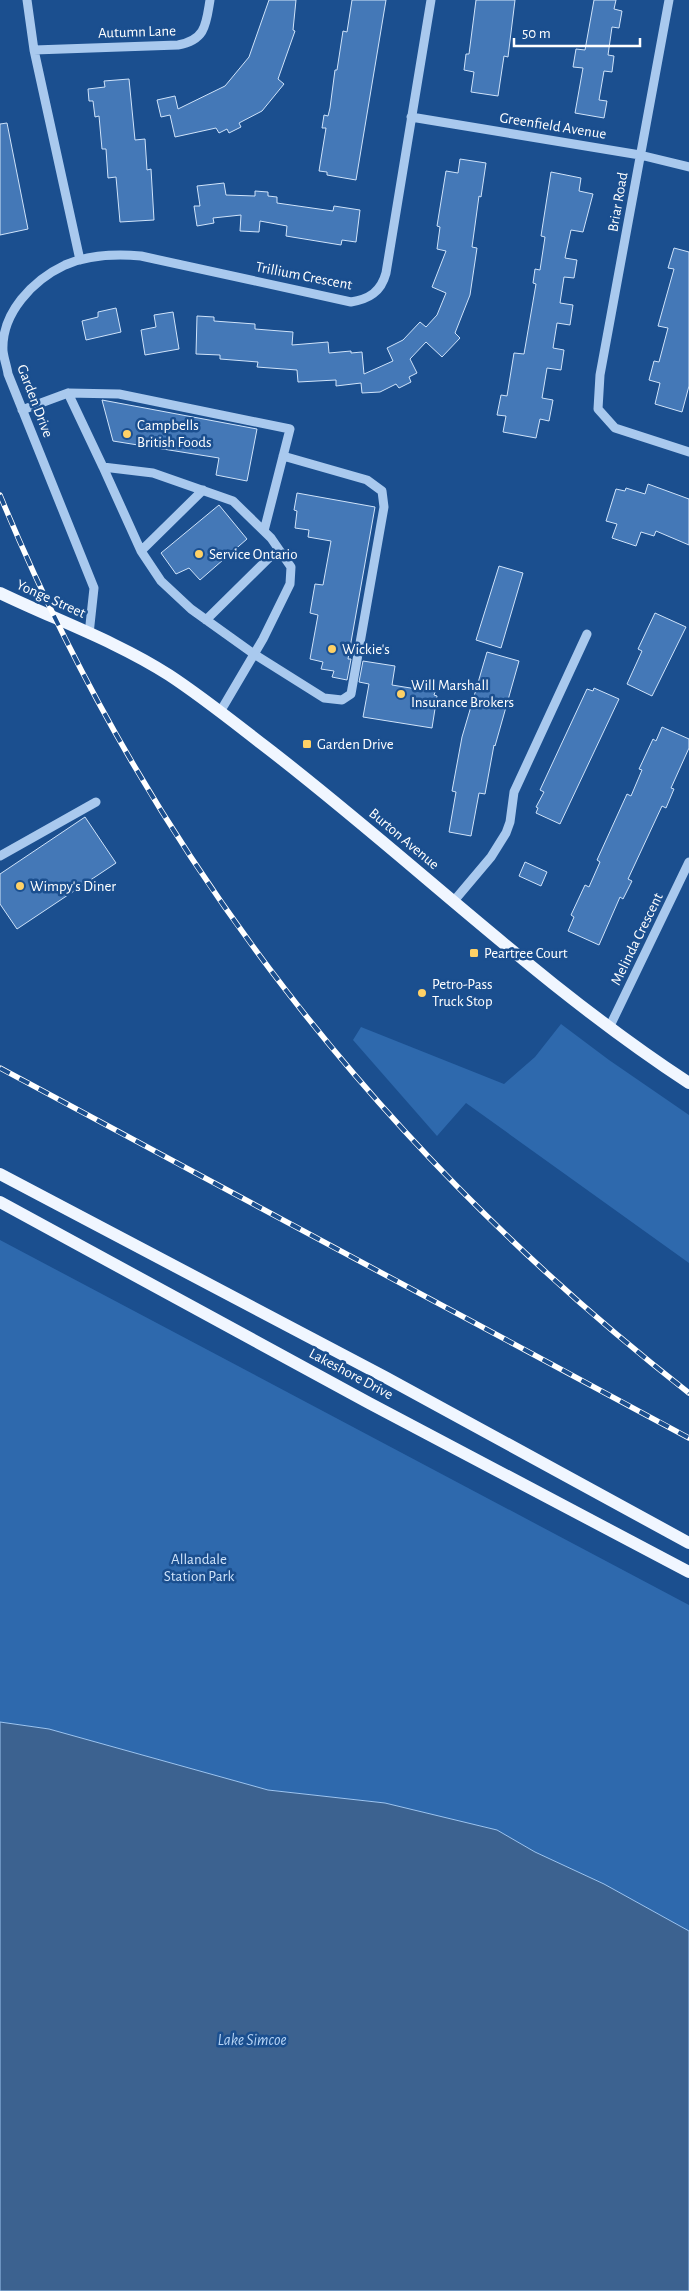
<svg xmlns="http://www.w3.org/2000/svg" width="689" height="2291" font-family="'Alegreya Sans',sans-serif">
  <style>
    .green { fill: #2e69ad }
    .water { fill: #3c6290; stroke: #9cc4f0 }
    .building { fill: #4478b7; stroke: #cfe3fa }
    .lines { fill: none; stroke-linecap: round; stroke-linejoin: round }
    .minor { stroke: #a9c9ee; stroke-width: 9 }
    .major { stroke: #f0f6ff; stroke-width: 12 }
    .rail-casing { stroke: #fff; stroke-width: 5.5 }
    .rail { stroke: #1b4f8f; stroke-width: 4; stroke-dasharray: 11; stroke-linecap: butt }
    .poi-dot { fill: #ffd166; stroke: #1b4f8f; stroke-width: 2 }
    .labels { text-anchor: middle; dominant-baseline: central; stroke-width: 5; stroke-linejoin: round; paint-order: stroke }
    .street-label { font-size: 15px; fill: #fff; stroke: #1b4f8f }
    .poi-label { font-size: 15px; fill: #fff; stroke: #1b4f8f; text-anchor: start }
    .park-label { font-size: 15px; fill: #cfe3fa; stroke: #1b4f8f }
    .water-label { font-size: 16px; font-style: italic; fill: #b5d3f5; stroke: #1b4f8f }
  </style>
  <rect width="100%" height="100%" fill="#1b4f8f"/>
  <!-- green -->
  <path class="green" d="M561,1024L609,1060L689,1115V1263L466,1103L437,1136L353,1040L361,1027L504,1084L535,1057Z
    M0,1240L689,1605V1931L604,1884L535,1852L497,1830L385,1803L268,1790L49,1729L0,1722Z"/>
  <!-- water -->
  <path class="water" d="M0,1722L49,1729L268,1790L385,1803L497,1830L535,1852L604,1884L689,1931V2291H0Z"/>
  <!-- building -->
  <path class="building" d="M269,0H296L293,30L295,31L278,79L284,84L262,111L239,123L241,127L229,133L227,129L219,133L216,128L175,137L170,115L161,117L157,100L175,96L178,109L225,86L249,57Z
    M352,0H386L356,180L327,175V172L319,171L326,128H322L324,115L328,116L330,108L335,70H337L343,31L347,32Z
    M476,0H515L508,57L504,56L498,96L471,92L474,72L464,70L466,54H469Z
    M594,0H616L614,9L622,11L619,28L612,27L608,55L614,56L612,72L604,71L599,100L607,101L604,118L575,113L583,68L573,67L576,49L585,50Z
    M129,79L135,140L145,139L147,170L151,169L154,220L120,222L116,177L108,178L106,149H102L99,116L95,117L93,101H89L88,89L105,87L104,81Z
    M7,123L28,229L0,235V124Z
    M460,159L486,163L481,197L479,196L472,247L477,248L470,295L455,333L460,338L442,357L426,342L410,359L417,373L409,377L411,382L399,388L396,384L380,392L362,393L361,383L336,386V380L298,382L297,370L257,367L258,362L220,359V355L196,354L197,316L214,317V321L255,324V329L293,332L292,345L328,342L329,353L351,351V353L362,352L364,374L393,361L387,348L403,340L420,322L426,327L437,315L446,293L432,287L446,251L437,249L440,227L437,226L446,171L458,173Z
    M551,172L581,178L579,191L593,194L583,232L571,230L565,258L577,260L574,278L564,277L560,303L573,305L570,325L557,323L553,348L564,350L561,370L547,368L542,398L553,400L549,421L540,419L536,438L503,432L506,416L497,415L501,395L507,396L514,353L524,354L536,284L533,283L535,269L540,270L545,237L541,236Z
    M224,183L226,195L255,196V191L268,192V196L277,197V203L333,211L334,206L360,210L356,242L342,240L341,245L286,236L287,226L260,221L259,232L240,231L241,215L213,218L214,223L197,226L194,206H200L197,186Z
    M674,248L689,252V386L682,412L655,404L660,383L649,380L654,361L659,362L668,328L658,326L674,269L668,268Z
    M116,308L121,332L86,340L82,321L98,317V312Z
    M173,312L179,349L145,355L141,330L156,327L154,315Z
    M102,400L257,429L247,481L216,475L219,458L113,441Z
    M648,484L689,499V545L656,531L654,536L641,532L636,546L612,538L617,524L606,521L616,489L625,491L626,488L645,494Z
    M297,493L375,507L348,659H351L347,680L332,677L334,671L321,669L323,662L310,659L318,615L310,613L315,584L323,585L331,541L308,537L309,530L295,528L297,511L294,510Z
    M219,505L247,539L200,580L189,568L176,574L161,553Z
    M499,566L523,573L501,648L476,640Z
    M655,613L686,627L652,696L627,684L642,651L638,649Z
    M487,652L519,661L495,746L494,745L485,794L479,793L471,836L449,832L456,792L452,791L462,737Z
    M363,661L395,666L392,685L435,692L434,695L437,696L432,728L363,717L369,684L359,682Z
    M594,688L619,699L560,824L536,813L538,808L536,807L544,792L540,790L587,689L593,691Z
    M662,727L689,739V748L671,788L674,789L666,808L662,806L628,879L632,881L623,899L620,897L599,945L568,931L574,917L571,915L585,885L589,887L600,862L597,860L627,794L631,796L642,770L639,769L653,739L656,741Z
    M85,817L116,863L17,929L0,904V874Z
    M525,862L547,872L541,886L519,876Z"/>
  <g class="lines">
    <!-- minor -->
    <path class="minor" d="M27,0L34,50L80,260
      M669,0L600,375L598,409L615,428L689,452
      M34,50L178,45C206,40 206,24 210,0
      M411,117L640,155L689,167
      M68,393L119,394L290,429L264,531
      M22,410L68,393L103,467L153,473L233,501L271,538L291,567L290,584L263,639L220,712
      M103,467L141,551L161,581L191,609L254,654L324,698L342,700L351,694L384,507L382,491L367,480L283,456
      M141,551L203,490
      M206,620L278,549
      M89,634L94,588L8,374C7,367 4,359 3,351C1,313 33,280 65,265C88,255 117,254 141,256L351,302C369,299 381,292 386,273L431,0
      M0,856L96,802
      M453,902L491,857L506,833L510,822L514,792L587,634
      M609,1028L689,862"/>
    <!-- major -->
    <path class="major" d="M0,593C56,620 116,641 169,675C201,696 231,720 262,744C406,854 536,983 689,1083
      M0,1174L385,1377L689,1543
      M0,1202L369,1403L689,1572"/>
    <defs>
      <path id="rail" d="M0,495C148,855 383,1154 689,1393
        M0,1068L689,1438"/>
    </defs>
    <!-- rail casing -->
    <use href="#rail" class="rail-casing"/>
    <!-- rail -->
    <use href="#rail" class="rail"/>
  </g>
  <!-- markers -->
  <g class="poi-dot">
    <circle cx="127" cy="434" r="5"/>
    <circle cx="199" cy="554" r="5"/>
    <circle cx="332" cy="649" r="5"/>
    <circle cx="401" cy="694" r="5"/>
    <rect x="302" y="739" width="10" height="10" rx="2.5"/>
    <circle cx="20" cy="886" r="5"/>
    <rect x="469" y="948" width="10" height="10" rx="2.5"/>
    <circle cx="422" cy="993" r="5"/>
  </g>
  <g class="labels">
    <!-- street labels -->
    <g class="street-label">
      <text transform="translate(137 32) rotate(-2)">Autumn Lane</text>
      <text transform="translate(553 126) rotate(9)">Greenfield Avenue</text>
      <text transform="translate(618 202) rotate(-80)">Briar Road</text>
      <text transform="translate(304 276) rotate(11)">Trillium Crescent</text>
      <text transform="translate(35 401) rotate(69)">Garden Drive</text>
      <text transform="translate(51 599) rotate(24)">Yonge Street</text>
      <text transform="translate(404 839) rotate(40)">Burton Avenue</text>
      <text transform="translate(637 939) rotate(-64)">Melinda Crescent</text>
      <text transform="translate(351 1374) rotate(28)">Lakeshore Drive</text>
    </g>
    <!-- poi labels -->
    <g class="poi-label">
      <text x="137" y="425">Campbells<tspan x="137" dy="17">British Foods</tspan></text>
      <text x="209" y="554">Service Ontario</text>
      <text x="342" y="649">Wickie's</text>
      <text x="411" y="685">Will Marshall<tspan x="411" dy="17">Insurance Brokers</tspan></text>
      <text x="317" y="744">Garden Drive</text>
      <text x="30" y="886">Wimpy's Diner</text>
      <text x="484" y="953">Peartree Court</text>
      <text x="432" y="984">Petro-Pass<tspan x="432" dy="17">Truck Stop</tspan></text>
    </g>
    <!-- park labels -->
    <g class="park-label">
      <text x="199" y="1559">Allandale<tspan x="199" dy="17">Station Park</tspan></text>
    </g>
    <!-- water labels -->
    <g class="water-label">
      <text x="252" y="2040">Lake Simcoe</text>
    </g>
  </g>
  <!-- scale -->
  <path d="M514 38v8h126v-8" fill="none" stroke="#ffffff" stroke-width="2.5"/>
  <text x="522" y="38" font-size="15" fill="#ffffff" stroke="#1b4f8f" stroke-width="4" paint-order="stroke">50 m</text>
</svg>
